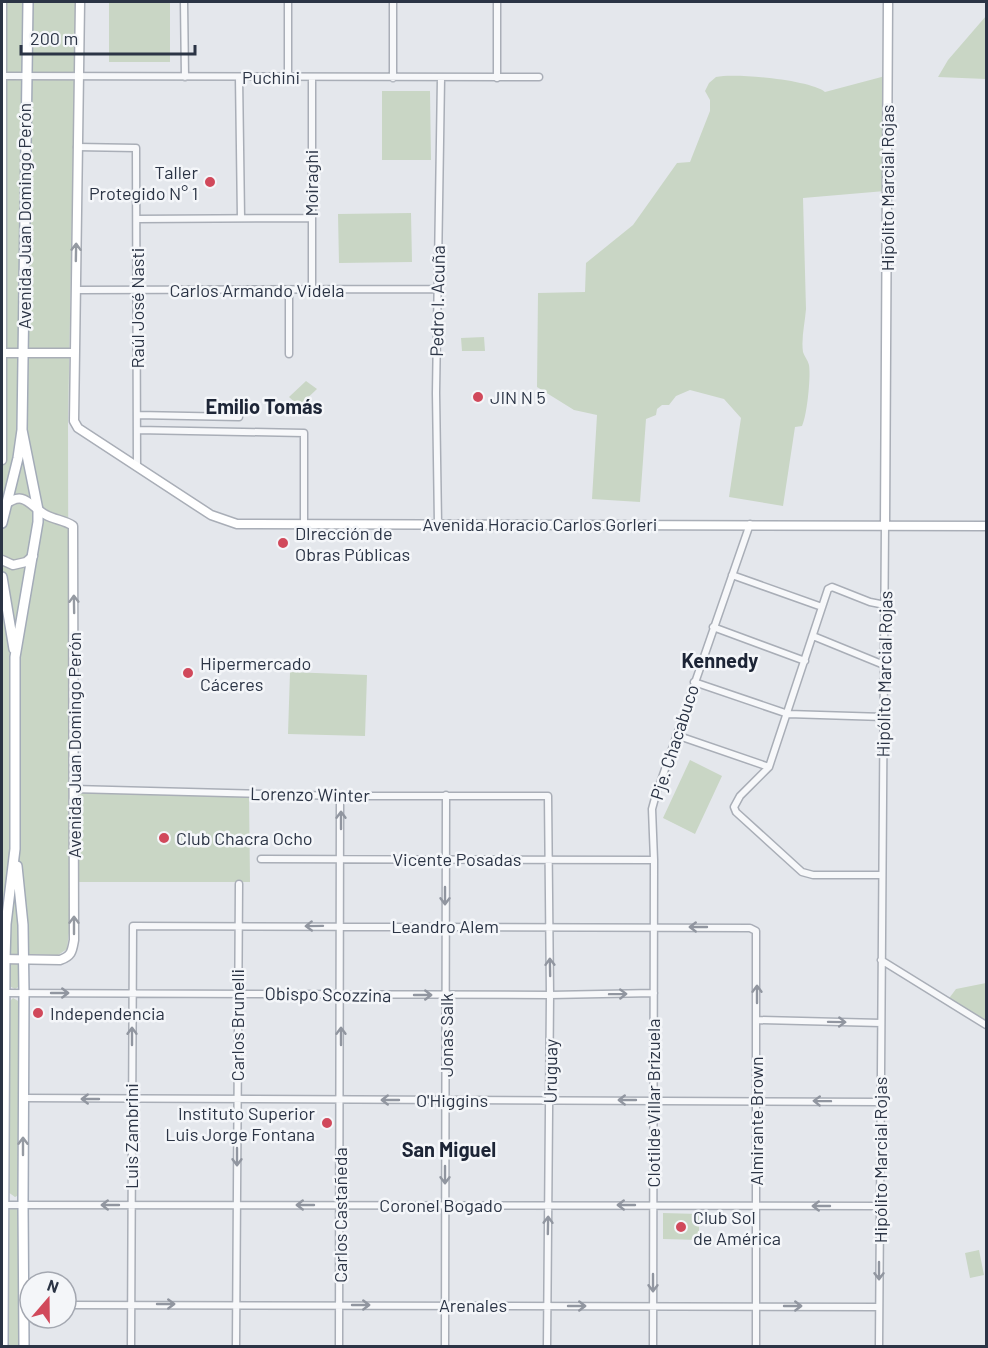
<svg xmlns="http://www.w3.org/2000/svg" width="988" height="1348" font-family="Barlow,sans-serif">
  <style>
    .green { fill: #c9d6c5 }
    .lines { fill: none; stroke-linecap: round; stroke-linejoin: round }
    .minor-casing { stroke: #a9aeb7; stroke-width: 9 }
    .secondary-casing { stroke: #a9aeb7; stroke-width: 11 }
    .primary-casing { stroke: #a3abb8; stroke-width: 12 }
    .minor { stroke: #f7f8fa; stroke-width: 6 }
    .secondary { stroke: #fff; stroke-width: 8 }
    .primary { stroke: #fff; stroke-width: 9 }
    .oneway { stroke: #959aa2 }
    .oneway2 { stroke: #9196a0 }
    .poi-dot { fill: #d1495b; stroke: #f4f6f9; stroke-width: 2 }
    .labels { text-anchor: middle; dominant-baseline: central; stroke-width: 5; stroke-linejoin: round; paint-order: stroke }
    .street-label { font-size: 18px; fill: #2b3445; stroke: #f4f6f9 }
    .poi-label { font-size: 18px; fill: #2b3445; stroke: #f4f6f9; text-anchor: start }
    .neighbourhood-label { font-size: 20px; font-weight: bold; fill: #1d2536; stroke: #f4f6f9 }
  </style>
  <rect width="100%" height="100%" fill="#e4e7ec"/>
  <!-- green -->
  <path class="green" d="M7,2H76L68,423L69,932L67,949L58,955L2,954V467L6,459Z
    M109,2H170V62H109Z
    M986,16V79L938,77L948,60Z
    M889,75L885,191L803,198L806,309C805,323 801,338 803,352C804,356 808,360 809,365C811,376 807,416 802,426L795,427L783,506L729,497L741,418L724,399L690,390L676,396L669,405H662L657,409L656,415L646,419L640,502L592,499L597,415L574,410L537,387L538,293L585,292L586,263L633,225L677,163L690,162L710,111V100L705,91L709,83L716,77C737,73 810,80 825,92Z
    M382,91H430L431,160H382Z
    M411,213L412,262L339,263L338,214Z
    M484,337L485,351H462L461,338Z
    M306,381L317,389L299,406L289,397Z
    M290,672L367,675L365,736L288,734Z
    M690,760L722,776L695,834L663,818Z
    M78,793L249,794L250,882H78Z
    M9,963H20V986L15,989L9,986Z
    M986,983V1025L947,1001L956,989Z
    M13,998L20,1002L19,1195L15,1197L8,1192L9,1002Z
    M13,1207L20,1211V1346H8V1211Z
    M663,1213L699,1214V1240L663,1239Z
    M979,1250L984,1275L970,1278L965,1253Z"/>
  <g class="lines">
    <defs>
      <path id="minor" d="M184,2L185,77
        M497,2V78
        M2,76L539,77
        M239,77L241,218
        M288,77V2
        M393,78V2
        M77,147L136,148L137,467
        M137,219L311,218
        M76,290L438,289
        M312,290V77
        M289,354V290
        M137,415L239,417
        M137,430L304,433V524
        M438,524L436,393L441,78
        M732,575L822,607
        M713,627L805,661
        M813,636L884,665
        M694,682L788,714L884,717
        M676,735L769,767
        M73,789L340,796H548L550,995L547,1346
        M261,859L654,860
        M882,875H813L802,872L736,812L734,807L740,796L769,767L828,589L832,587L870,602L885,605
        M881,960L986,1025
        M2,993L550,995L654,993
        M757,1020L881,1023
        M23,1098L880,1102
        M2,1205L880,1206
        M66,1305L879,1307
        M131,1346L133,926L750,928L756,931V1346
        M236,1346L239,884
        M339,1346L340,796
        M445,1346L446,795
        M653,1346L654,860L652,809L655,798L750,524
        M879,1346L885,525"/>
      <path id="secondary" d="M80,2L74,421L78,428L211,515L237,524L986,526
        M2,353H74
        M2,460V2
        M885,525L888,2
        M2,560L13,565L26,562L33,556
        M2,959L60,960C72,956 72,951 74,940L73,526C65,520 55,520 46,515C30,507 25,489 5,505"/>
      <path id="primary" d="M2,523L18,458L22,430L28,2
        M2,577L14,649
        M17,866L23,925L24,993L23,1205L24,1346
        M3,1346L5,959L6,924L15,849V657L38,522V510L22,430"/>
    </defs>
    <!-- minor casing -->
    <use href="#minor" class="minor-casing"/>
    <!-- secondary casing -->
    <use href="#secondary" class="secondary-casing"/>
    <!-- primary casing -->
    <use href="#primary" class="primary-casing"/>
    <!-- minor -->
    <use href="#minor" class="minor"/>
    <!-- secondary -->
    <use href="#secondary" class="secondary"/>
    <!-- primary -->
    <use href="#primary" class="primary"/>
  </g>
  <!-- one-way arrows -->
  <defs><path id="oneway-shaft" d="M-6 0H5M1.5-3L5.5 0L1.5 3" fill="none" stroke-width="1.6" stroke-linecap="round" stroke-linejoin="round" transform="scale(1.5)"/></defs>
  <g class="oneway">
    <use href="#oneway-shaft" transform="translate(76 252) rotate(-89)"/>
    <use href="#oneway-shaft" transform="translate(74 604) rotate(-91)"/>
    <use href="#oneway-shaft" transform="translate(74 925) rotate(-90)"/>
    <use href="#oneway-shaft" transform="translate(23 1146) rotate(-90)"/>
  </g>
  <g class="oneway2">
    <use href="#oneway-shaft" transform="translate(341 820) rotate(-90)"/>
    <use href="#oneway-shaft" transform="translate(445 896) rotate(90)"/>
    <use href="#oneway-shaft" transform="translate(314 926) rotate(179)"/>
    <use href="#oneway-shaft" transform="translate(698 927) rotate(-180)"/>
    <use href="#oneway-shaft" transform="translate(550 967) rotate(-91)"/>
    <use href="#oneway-shaft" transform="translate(60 993)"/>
    <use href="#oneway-shaft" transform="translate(618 994) rotate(-1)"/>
    <use href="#oneway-shaft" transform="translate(757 994) rotate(-90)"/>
    <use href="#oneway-shaft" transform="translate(423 995)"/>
    <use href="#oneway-shaft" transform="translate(837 1022) rotate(1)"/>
    <use href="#oneway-shaft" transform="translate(132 1036) rotate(-90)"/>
    <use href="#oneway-shaft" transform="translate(341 1036) rotate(-90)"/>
    <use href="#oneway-shaft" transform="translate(90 1099) rotate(-180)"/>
    <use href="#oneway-shaft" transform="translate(390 1100) rotate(-180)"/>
    <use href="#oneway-shaft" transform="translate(627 1100) rotate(-180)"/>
    <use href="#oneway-shaft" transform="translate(822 1101) rotate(-179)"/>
    <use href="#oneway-shaft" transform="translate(237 1157) rotate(90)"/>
    <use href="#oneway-shaft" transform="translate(445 1175) rotate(90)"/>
    <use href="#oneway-shaft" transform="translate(110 1205) rotate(-180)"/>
    <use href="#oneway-shaft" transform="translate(305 1205) rotate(-180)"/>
    <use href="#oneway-shaft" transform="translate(626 1205) rotate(-180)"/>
    <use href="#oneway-shaft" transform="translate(821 1206) rotate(-180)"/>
    <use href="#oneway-shaft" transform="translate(548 1225) rotate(-89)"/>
    <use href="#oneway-shaft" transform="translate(879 1271) rotate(90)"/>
    <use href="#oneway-shaft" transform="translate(653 1283) rotate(90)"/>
    <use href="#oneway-shaft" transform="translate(166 1304)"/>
    <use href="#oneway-shaft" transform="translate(361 1305)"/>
    <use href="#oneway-shaft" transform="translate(577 1306)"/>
    <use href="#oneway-shaft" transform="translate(793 1306)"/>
  </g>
  <!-- markers -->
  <g class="poi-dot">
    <circle cx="210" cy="182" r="6"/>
    <circle cx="478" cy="397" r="6"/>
    <circle cx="283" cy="543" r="6"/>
    <circle cx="188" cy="673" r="6"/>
    <circle cx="164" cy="838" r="6"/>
    <circle cx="38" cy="1013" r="6"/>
    <circle cx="327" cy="1123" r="6"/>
    <circle cx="681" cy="1227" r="6"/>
  </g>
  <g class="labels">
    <!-- street labels -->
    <g class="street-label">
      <text x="271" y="77">Puchini</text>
      <text transform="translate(311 183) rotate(-90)">Moiraghi</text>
      <text transform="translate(887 188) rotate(-90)">Hipólito Marcial Rojas</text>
      <text transform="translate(24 216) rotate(-90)">Avenida Juan Domingo Perón</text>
      <text x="257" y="290">Carlos Armando Videla</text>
      <text transform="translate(437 301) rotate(-89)">Pedro I. Acuña</text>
      <text transform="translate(137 308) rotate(-90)">Raúl José Nasti</text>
      <text x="540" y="524">Avenida Horacio Carlos Gorleri</text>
      <text transform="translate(884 674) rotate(-89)">Hipólito Marcial Rojas</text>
      <text transform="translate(674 742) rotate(-72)">Pje. Chacabuco</text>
      <text transform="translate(74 745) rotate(-90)">Avenida Juan Domingo Perón</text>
      <text transform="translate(310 794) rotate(1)">Lorenzo Winter</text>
      <text x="457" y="859">Vicente Posadas</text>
      <text x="445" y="926">Leandro Alem</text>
      <text transform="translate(328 994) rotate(1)">Obispo Scozzina</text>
      <text transform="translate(237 1025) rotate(-90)">Carlos Brunelli</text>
      <text transform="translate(446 1035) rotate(-90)">Jonas Salk</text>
      <text transform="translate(550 1071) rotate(-89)">Uruguay</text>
      <text x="452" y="1100">O'Higgins</text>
      <text transform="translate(653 1103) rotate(-90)">Clotilde Villar Brizuela</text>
      <text transform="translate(756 1121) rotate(-90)">Almirante Brown</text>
      <text transform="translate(131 1136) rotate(-90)">Luis Zambrini</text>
      <text transform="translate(880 1160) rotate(-90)">Hipólito Marcial Rojas</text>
      <text x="441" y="1205">Coronel Bogado</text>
      <text transform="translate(340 1215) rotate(-90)">Carlos Castañeda</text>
      <text x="473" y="1305">Arenales</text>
    </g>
    <!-- poi labels -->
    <g class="poi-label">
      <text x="198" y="172" text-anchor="end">Taller<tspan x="198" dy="21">Protegido N° 1</tspan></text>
      <text x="490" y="397">JIN N 5</text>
      <text x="295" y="533">DIrección de<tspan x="295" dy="21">Obras Públicas</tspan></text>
      <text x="200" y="663">Hipermercado<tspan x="200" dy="21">Cáceres</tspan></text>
      <text x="176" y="838">Club Chacra Ocho</text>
      <text x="50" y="1013">Independencia</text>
      <text x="315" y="1113" text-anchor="end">Instituto Superior<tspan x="315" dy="21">Luis Jorge Fontana</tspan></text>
      <text x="693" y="1217">Club Sol<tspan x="693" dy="21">de América</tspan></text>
    </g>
    <!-- neighbourhood labels -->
    <g class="neighbourhood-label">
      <text x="264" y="406">Emilio Tomás</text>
      <text x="720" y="660">Kennedy</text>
      <text x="449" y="1149">San Miguel</text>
    </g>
  </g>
  <!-- border -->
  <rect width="988" height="1348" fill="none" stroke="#2b3445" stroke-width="6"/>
  <!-- north arrow -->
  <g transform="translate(48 1300) rotate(20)"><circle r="28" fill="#f4f6f9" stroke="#a4a8b1" stroke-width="1.5"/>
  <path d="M0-4.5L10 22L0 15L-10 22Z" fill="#d1495b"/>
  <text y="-9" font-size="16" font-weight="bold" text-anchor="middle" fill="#2b3445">N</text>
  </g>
  <!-- scale -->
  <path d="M21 45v9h174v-9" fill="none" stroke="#2b3445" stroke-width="3"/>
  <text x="30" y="45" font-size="18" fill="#2b3445" stroke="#f4f6f9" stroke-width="4.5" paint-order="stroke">200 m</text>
</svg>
